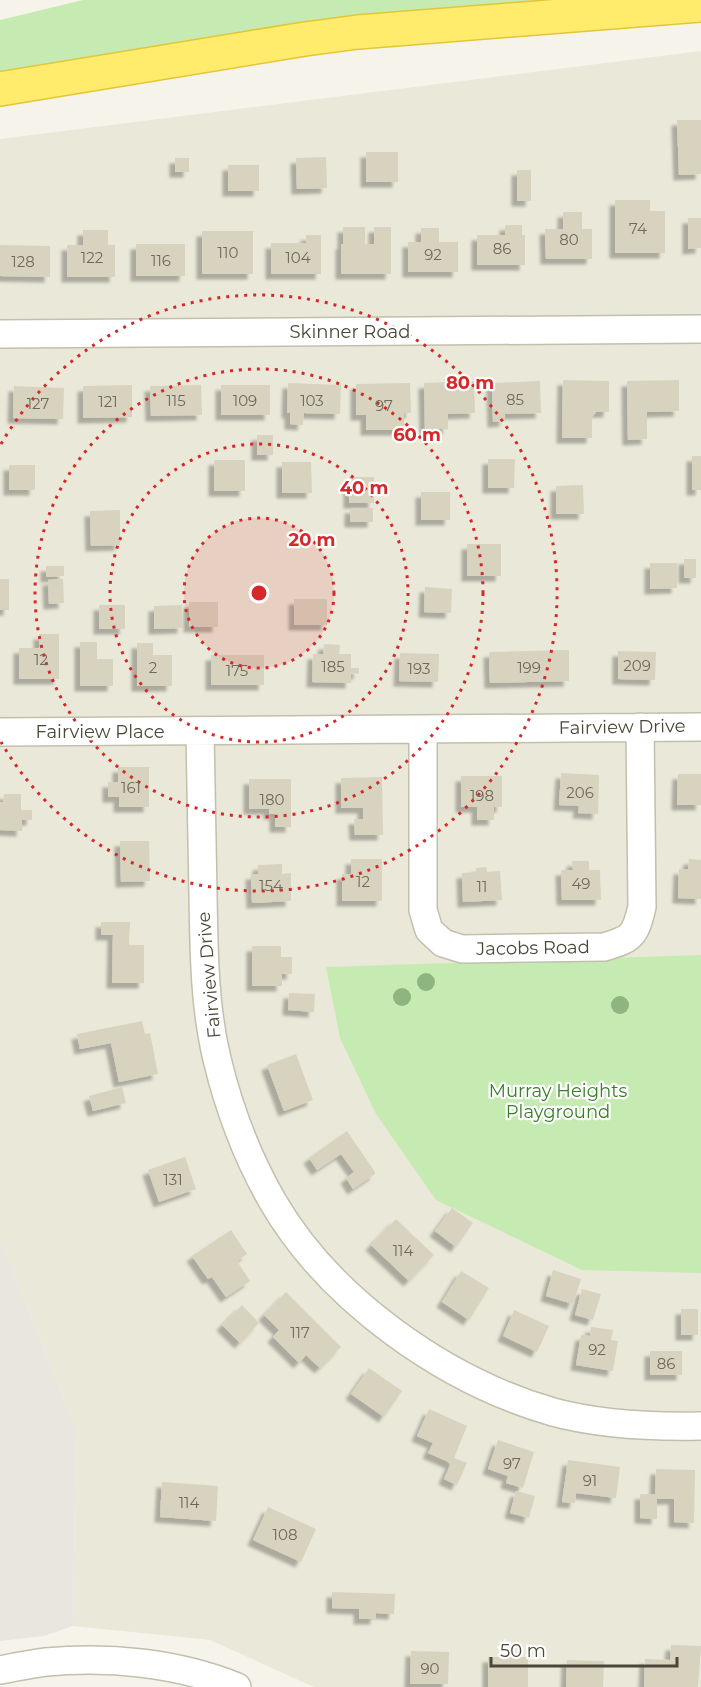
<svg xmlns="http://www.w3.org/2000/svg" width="701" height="1687" font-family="Montserrat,sans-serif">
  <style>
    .residential { fill: #eae8d8 }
    .industrial { fill: #e8e6df }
    .green { fill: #c6ebb2 }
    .building { fill: #d8d3bf; filter: url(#shadow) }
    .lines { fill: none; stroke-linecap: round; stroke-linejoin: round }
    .street-casing { stroke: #c2bfac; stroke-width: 30 }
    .highway-casing { stroke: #e3c637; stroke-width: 36 }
    .street { stroke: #fff; stroke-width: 27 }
    .highway { stroke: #ffeb6c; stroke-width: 33 }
    .tree { fill: #8eb47f }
    .ring { fill: none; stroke: #d62828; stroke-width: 3; stroke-dasharray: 3 6 }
    .labels { text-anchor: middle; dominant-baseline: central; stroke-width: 4.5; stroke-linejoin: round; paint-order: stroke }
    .number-label { font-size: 15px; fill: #6e6a5a }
    .street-label { font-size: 18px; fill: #4a4738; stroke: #fff }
    .park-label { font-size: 18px; fill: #387f28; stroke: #fff }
    .centre { fill: #d62828; stroke: #fff; stroke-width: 3 }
    .ring-label { font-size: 18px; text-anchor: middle; font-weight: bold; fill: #d62828; stroke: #fff; stroke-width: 4.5; stroke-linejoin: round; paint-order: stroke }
  </style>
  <defs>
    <filter id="shadow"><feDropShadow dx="-5.5" dy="5.5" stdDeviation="1.5" flood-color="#0004"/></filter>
  </defs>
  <rect width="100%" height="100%" fill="#f6f4ea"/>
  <!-- residential -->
  <path class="residential" d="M701,51V1687H314L210,1640L73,1626L76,1430L0,1239V139Z"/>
  <!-- industrial -->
  <path class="industrial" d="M0,1239L76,1430L73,1626L44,1636L0,1641Z"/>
  <!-- green -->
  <path class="green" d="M83,0H555L0,77V20Z
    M701,955V1273L582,1270L436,1200L376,1114L340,1038L326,967Z"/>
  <!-- building -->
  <path class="building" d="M677,120H701V174L679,175Z
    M366,152H398V182H366Z
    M326,157L327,188L297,189L296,158Z
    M175,158H189V172H175Z
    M228,165H259V191H228Z
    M517,170H531V201H517Z
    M615,200H650V211H665V253H615Z
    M563,212H582V229H592V259H546L545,229H563Z
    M688,218H701V248L688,249Z
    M505,225H522V235H525V265H477V235H505Z
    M343,227H365V244H374V227H391V274H341V244H343Z
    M421,228H439V242H458V272H408V242H421Z
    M83,230H108V245H115V277H67V245H83Z
    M202,231H253V274H202Z
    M306,235H321V274H271V243H306Z
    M136,244H185V276H136Z
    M0,245L50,246V277L0,276Z
    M563,380L609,381V412H596L592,417V438H562Z
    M679,380V411L647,412V439L628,440L627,381Z
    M474,381L475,413L448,414V429H425L424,383Z
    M540,381L541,413L505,414V421L493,422L492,383Z
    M288,383L341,385L340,414L304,413L303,425L290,424V413H287Z
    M410,383L411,413H404V430H366V415H356V384Z
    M132,385V417L83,418V386Z
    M201,385L202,415L151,416L150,386Z
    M221,385H270V415H221Z
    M14,386L64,388L63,419L13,418Z
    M257,435H273V455H257Z
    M692,456H701V490H692Z
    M488,459H515L514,488H488Z
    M214,460H245V491H214Z
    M282,462H311L312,493H282Z
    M9,465H35V490H9Z
    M349,477H374V503H349Z
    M583,485L584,514H556V486Z
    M421,492H450V520H421Z
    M350,508H373V522H350Z
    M120,510V545L91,546L90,511Z
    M467,544H501V576H467Z
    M684,559H696V578H684Z
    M650,563H677V588L650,589Z
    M46,566H64V576L46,577Z
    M0,579H9V610H0Z
    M63,579L64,603L49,604L48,580Z
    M425,587L452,589L451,613L424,612Z
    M294,599H327V625H294Z
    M189,602H218V627H189Z
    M99,605H125V629H99Z
    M182,605L183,628L154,629V606Z
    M39,634H59V679H19V648H39Z
    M80,642H97V659H113V686H80Z
    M137,643H153V655H172V686H137Z
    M324,644L340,645L339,654H351V668H359V674L351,673V683L312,682L313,654H323Z
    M569,650V681L490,683L489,652Z
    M618,651L656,652L655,680L618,679Z
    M400,653L439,654L438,682L399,681Z
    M211,655H264V685H211Z
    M118,767H149V807H119V797H108V782H118Z
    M561,773L599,775L598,814L578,813L579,806L559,805Z
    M678,774H701V805H677Z
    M461,776H502V807H494V820H477V807H461Z
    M382,777L383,835H355L354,819H363V808H341V778Z
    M249,779H291V827H275V814H269V809H249Z
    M4,794H21V810H32V820H22V831L0,830V802H3Z
    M120,841H149L150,881L121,882Z
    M351,859H382V901H342V874H351Z
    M689,859L701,860V899L678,898L679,869H688Z
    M572,861H589V870H600L601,900H562L561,870H573Z
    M282,864V874L291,873V901L252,903L251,874H258V865Z
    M486,867L487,872L500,871L502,900L463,902L462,873L476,872V868Z
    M101,922H130L129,945H144V983H112L113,935H101Z
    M252,946H281V957H292V974H282V986H252Z
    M289,993L315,994L314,1012L288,1010Z
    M142,1021L145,1034L150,1033L158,1074L119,1082L111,1043L80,1049L77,1034Z
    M296,1054L313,1100L284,1111L267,1065Z
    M122,1087L126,1103L93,1111L89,1096Z
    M347,1131L375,1172V1174L353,1189L346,1178L354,1172L341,1154L317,1170L309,1158Z
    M185,1157L196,1189L159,1202L148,1170Z
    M452,1208L473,1223L456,1247L435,1231Z
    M396,1219L434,1255L409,1281L371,1245Z
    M231,1230L247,1254L237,1261L250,1281L226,1297L212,1277L208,1279L192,1256Z
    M553,1270L581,1279L573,1304L546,1296Z
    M461,1271L489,1288L469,1320L442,1302Z
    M582,1289L601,1294L593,1320L575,1315Z
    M286,1292L341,1347L320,1368L306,1355L299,1363L273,1337L279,1330L264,1315Z
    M242,1305L259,1323L240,1343L222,1325Z
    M681,1309H698V1335H681Z
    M514,1310L549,1326L537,1352L503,1336Z
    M591,1327L613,1330L611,1340L618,1341L613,1371L576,1365L581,1335L590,1336Z
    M650,1351H682V1375H650Z
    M369,1368L402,1391L384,1417L351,1394Z
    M429,1409L467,1426L454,1458L467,1463L457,1485L444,1479L451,1463L428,1453L433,1443L417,1436Z
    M498,1440L534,1452L523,1488L506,1483L508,1476L488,1469Z
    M568,1460L620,1467L616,1498L576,1493L575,1503L562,1502Z
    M656,1469L695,1470L694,1523L674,1522V1499H657V1519L640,1518V1494H655Z
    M162,1482L218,1486L216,1521L160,1517Z
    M516,1491L535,1496L529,1518L510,1513Z
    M268,1507L316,1529L301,1562L253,1540Z
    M332,1592L395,1594L394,1614L376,1613V1619H359V1609L332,1608Z
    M671,1645L701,1646L698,1687H644L645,1659L670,1660Z
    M411,1651L449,1652L448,1684H410Z
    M488,1657H528V1687H488Z
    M567,1660L604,1661L603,1687H566Z"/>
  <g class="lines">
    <defs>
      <path id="street" d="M0,334L701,329
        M423,730V910L429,930L443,943L462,949L604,947C632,939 635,936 642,907L640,727
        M200,731C201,786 202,841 203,895C204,950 204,1005 217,1059C229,1109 247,1157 273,1202C330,1300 445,1381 553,1412C601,1425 652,1427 701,1426
        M0,732L701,727
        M0,1670C15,1667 30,1664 46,1662C109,1656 178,1663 237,1687"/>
      <path id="highway" d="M0,89L305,39L358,32L701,5"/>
    </defs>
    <!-- street casing -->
    <use href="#street" class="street-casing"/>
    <!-- highway casing -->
    <use href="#highway" class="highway-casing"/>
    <!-- street -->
    <use href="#street" class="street"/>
    <!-- highway -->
    <use href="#highway" class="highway"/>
  </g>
  <!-- trees -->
  <g class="tree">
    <circle cx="426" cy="982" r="9"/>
    <circle cx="402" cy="997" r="9"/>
    <circle cx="620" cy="1005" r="9"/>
  </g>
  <!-- distance rings -->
  <circle cx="259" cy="593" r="75" fill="#d62828" fill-opacity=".12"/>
  <g class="ring">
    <circle cx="259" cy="593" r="75"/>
    <circle cx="259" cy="593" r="149"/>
    <circle cx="259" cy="593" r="224"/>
    <path d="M1 444A298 298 0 1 1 1 742"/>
  </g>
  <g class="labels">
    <!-- number labels -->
    <g class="number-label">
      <text x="638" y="228">74</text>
      <text x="569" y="239">80</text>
      <text x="502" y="248">86</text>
      <text x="228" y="252">110</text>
      <text x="433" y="254">92</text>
      <text x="92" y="257">122</text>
      <text x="298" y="257">104</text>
      <text x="161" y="260">116</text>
      <text x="23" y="261">128</text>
      <text x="515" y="399">85</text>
      <text x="176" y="400">115</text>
      <text x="245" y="400">109</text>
      <text x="312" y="400">103</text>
      <text x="108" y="401">121</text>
      <text x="38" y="403">127</text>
      <text x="384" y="405">97</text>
      <text x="41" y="659">12</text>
      <text x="637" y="665">209</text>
      <text x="333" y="666">185</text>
      <text x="153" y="667">2</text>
      <text x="529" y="667">199</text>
      <text x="419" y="668">193</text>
      <text x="237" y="670">175</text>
      <text x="131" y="787">161</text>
      <text x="580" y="792">206</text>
      <text x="482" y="795">198</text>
      <text x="272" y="799">180</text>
      <text x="363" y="881">12</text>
      <text x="581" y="883">49</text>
      <text x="271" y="885">154</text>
      <text x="482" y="886">11</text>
      <text x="173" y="1179">131</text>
      <text x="403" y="1250">114</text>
      <text x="300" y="1332">117</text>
      <text x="597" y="1349">92</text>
      <text x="666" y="1363">86</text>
      <text x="512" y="1463">97</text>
      <text x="590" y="1480">91</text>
      <text x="189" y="1502">114</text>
      <text x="285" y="1534">108</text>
      <text x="430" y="1668">90</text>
    </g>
    <!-- street labels -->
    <g class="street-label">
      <text x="350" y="332">Skinner Road</text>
      <text transform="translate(622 727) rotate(-1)">Fairview Drive</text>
      <text x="100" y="732">Fairview Place</text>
      <text transform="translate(533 948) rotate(-1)">Jacobs Road</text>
      <text transform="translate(209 975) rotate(-95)">Fairview Drive</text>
    </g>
    <!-- park labels -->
    <g class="park-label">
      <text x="558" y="1091">Murray Heights<tspan x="558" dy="21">Playground</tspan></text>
    </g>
  </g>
  <circle cx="259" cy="593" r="9" class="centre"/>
  <g class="ring-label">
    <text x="470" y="389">80 m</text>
    <text x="417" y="441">60 m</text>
    <text x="364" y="494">40 m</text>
    <text x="312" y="546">20 m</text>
  </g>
  <!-- scale -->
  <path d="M491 1657v9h186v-9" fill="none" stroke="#4a4738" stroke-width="3"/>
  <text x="500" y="1657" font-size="18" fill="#4a4738" stroke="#ffffff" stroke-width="4.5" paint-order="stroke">50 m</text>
</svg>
